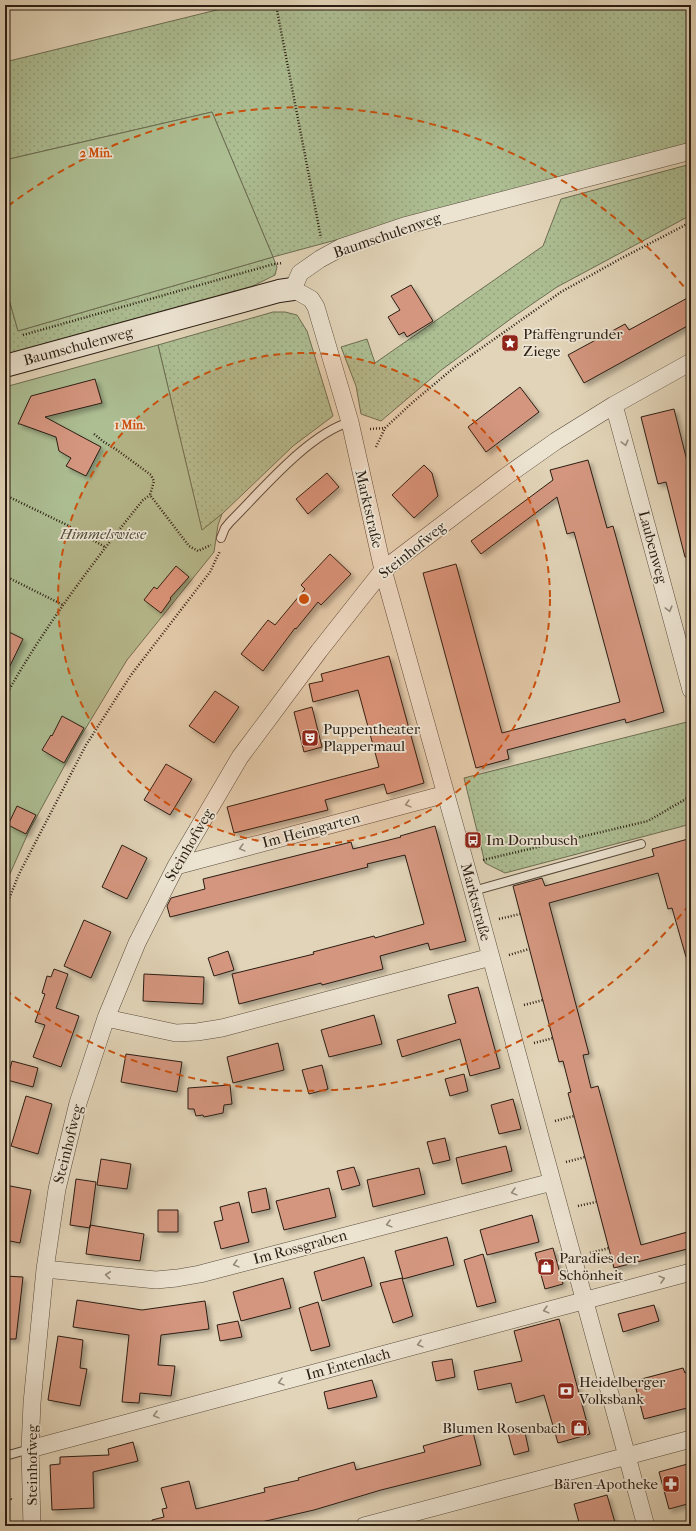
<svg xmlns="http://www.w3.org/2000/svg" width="696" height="1531" font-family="'IM FELL French Canon',serif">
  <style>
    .grass { fill: url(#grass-dots); stroke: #6c6e53 }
    .garden { fill: #adbe93; stroke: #6c6e53 }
    .building { fill: #d4967f; stroke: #2a1d13; filter: url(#shadow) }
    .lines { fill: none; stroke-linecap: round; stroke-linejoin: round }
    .lane-casing { stroke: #584b3c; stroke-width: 10 }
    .street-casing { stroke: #584b3c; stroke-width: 18 }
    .secondary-casing { stroke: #2a1d13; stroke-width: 24 }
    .path { stroke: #2a1d13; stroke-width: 2.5; stroke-dasharray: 1 2; stroke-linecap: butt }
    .lane { stroke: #ece3d1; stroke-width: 8 }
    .street { stroke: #ece3d1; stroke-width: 17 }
    .secondary { stroke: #ece3d1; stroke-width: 22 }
    .oneway { stroke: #958a7c }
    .ring { fill: none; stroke: #cc500d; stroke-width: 2; stroke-dasharray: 7 5 }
    .labels { text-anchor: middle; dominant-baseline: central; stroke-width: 3.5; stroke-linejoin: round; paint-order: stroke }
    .street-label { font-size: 15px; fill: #2a1d13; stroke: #ece3d1 }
    .poi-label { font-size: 15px; fill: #2a1d13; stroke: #ece3d1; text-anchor: start }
    .park-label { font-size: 15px; font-style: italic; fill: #514d39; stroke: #ece3d1 }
    .centre { fill: #cc500d; stroke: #ece3d1; stroke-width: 2 }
    .ring-label { font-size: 12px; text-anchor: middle; font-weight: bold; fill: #cc500d; stroke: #ece3d1; stroke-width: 3.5; stroke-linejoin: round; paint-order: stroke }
  </style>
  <defs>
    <pattern id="grass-dots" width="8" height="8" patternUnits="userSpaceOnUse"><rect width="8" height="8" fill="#adbe93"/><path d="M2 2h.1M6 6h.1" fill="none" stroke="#95a37e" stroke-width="1.8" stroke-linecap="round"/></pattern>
    <filter id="shadow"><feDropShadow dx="3.5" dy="3.5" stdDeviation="2" flood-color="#0004"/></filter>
  </defs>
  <rect width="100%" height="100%" fill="#e2d4b8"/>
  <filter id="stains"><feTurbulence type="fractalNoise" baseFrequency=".005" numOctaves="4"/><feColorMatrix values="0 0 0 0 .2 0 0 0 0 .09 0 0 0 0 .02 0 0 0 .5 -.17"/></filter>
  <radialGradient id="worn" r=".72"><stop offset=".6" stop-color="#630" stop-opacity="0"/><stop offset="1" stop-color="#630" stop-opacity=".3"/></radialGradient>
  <!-- grass -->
  <path class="grass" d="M237,5H691V144L273,257L277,267L275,275L249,288L5,356V285L18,331L273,257L212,112L5,160V62Z
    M691,164V215L557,287L516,315L440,371L381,421L361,414L356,386L341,347L367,339L375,363L543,246L561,199Z
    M273,312H285L297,315L307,331L333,416L293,446L222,514L202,531L158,345Z
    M691,721V824L505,873L485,863L464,778Z"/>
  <!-- garden -->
  <path class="garden" d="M212,112L273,257L18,331L5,285V160Z
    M158,345L202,530L222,514L218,525L214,552L127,660L78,741L29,831L5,885V387Z"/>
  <!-- building -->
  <path class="building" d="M411,285L433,321L407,337L404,332L399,335L388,317L400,310L391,296Z
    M691,296V324L584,383L568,355L625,324L629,330Z
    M95,379L102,403L45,417L101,447L86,476L66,466L71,458L59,451L56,437L20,424H18L31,396Z
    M520,387L539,412L486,452L468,427Z
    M674,409L691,477V557H685L666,482L658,484L641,417Z
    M588,460L607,528L613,526L664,712L626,723L625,719L507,750L509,759L476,768L423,573L456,564L502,733L620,702L574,532L567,534L557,497L481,554L471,541L553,480L550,470Z
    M424,465L432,473L438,496L414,518L392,495Z
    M327,473L339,487L308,514L296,499Z
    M330,554L351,574L321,605L318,602L296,629L295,628L263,671L241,654L268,620L275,625L305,589L301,585Z
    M176,566L189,577L170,598L171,599L161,613L144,600L154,587L157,589Z
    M5,630L23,639L5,676Z
    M389,656L424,783L387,794L384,784L325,800L328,810L234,833L227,807L379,767L358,690L313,702L309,684L323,681L321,674Z
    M215,691L239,707L214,743L189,726Z
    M312,707L322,747L304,752L294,712Z
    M62,716L84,728L64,763L42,750L51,735L52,736Z
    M166,764L192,779L170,815L144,800Z
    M17,806L36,815L26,834L8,825Z
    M435,826L466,941L430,950L428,943L380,956L383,969L322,985L321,983L239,1004L232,974L314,954L313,952L374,936L375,938L424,924L405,855L367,864L368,867L170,917L167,906L171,898L205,889L203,879L351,842L353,849L401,837L400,836Z
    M688,839L691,851V956L686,957L672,908L668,909L658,873L549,903L589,1054L583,1055L591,1088L598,1086L641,1245L691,1231V1248L614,1268L568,1093L571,1092L563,1061L559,1062L513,886L542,878L545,886L654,856L652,849Z
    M122,845L147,858L127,899L102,887Z
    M84,920L111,932L91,978L64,966Z
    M228,951L234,970L214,976L208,958Z
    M54,969L68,974L56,1008L79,1016L61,1067L33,1057L45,1025L35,1022L45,994L42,993L47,976L51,977Z
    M144,974L204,977L203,1004L143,1001Z
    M478,987L500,1068L470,1076L460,1039L402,1057L397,1040L456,1023L448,995Z
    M374,1015L382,1044L329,1057L321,1030Z
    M278,1043L284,1070L233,1083L227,1057Z
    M126,1054L182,1062L177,1092L121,1082Z
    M12,1061L38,1068L33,1087L7,1080Z
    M322,1065L328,1089L309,1094L302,1070Z
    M464,1074L468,1091L450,1096L445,1079Z
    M230,1085L232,1104L224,1105L223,1113L204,1117L203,1115L196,1116L194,1109H188V1088Z
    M26,1096L52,1104L38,1154L11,1146Z
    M513,1099L521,1129L499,1134L491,1105Z
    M445,1138L450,1160L433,1164L427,1142Z
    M506,1146L512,1171L462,1184L456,1158Z
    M101,1159L131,1164L127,1189L97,1185Z
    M354,1167L360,1185L342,1190L337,1171Z
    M419,1168L425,1194L373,1207L367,1180Z
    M76,1179L96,1182L90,1228L70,1225Z
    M5,1185L31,1190L20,1243L5,1240Z
    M266,1188L270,1209L252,1213L248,1192Z
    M329,1188L336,1217L284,1230L276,1201Z
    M239,1202L249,1242L221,1249L214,1222L223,1220L220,1207Z
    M158,1210H178V1232H158Z
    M532,1215L539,1242L487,1255L480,1230Z
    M90,1225L144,1234L140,1261L86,1254Z
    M447,1237L454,1265L403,1279L395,1251Z
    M553,1248L563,1284L545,1289L535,1253Z
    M483,1254L496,1302L477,1307L464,1260Z
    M364,1257L372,1286L322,1301L314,1272Z
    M5,1276L23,1277L16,1339H5Z
    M283,1278L291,1308L241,1321L233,1292Z
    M402,1278L413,1316L393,1323L380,1283Z
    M77,1300L142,1310L205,1301L209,1329L161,1335L158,1365L175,1366L171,1396L140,1393L139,1403L122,1402L129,1335L73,1327Z
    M318,1302L330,1346L311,1351L299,1308Z
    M654,1305L659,1321L623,1332L618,1314Z
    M559,1319L590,1434L558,1443L544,1395L516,1403L511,1383L478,1390L474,1371L522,1361L514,1331Z
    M238,1321L242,1337L220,1341L217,1325Z
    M58,1336L83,1340L80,1368L87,1369L80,1406L48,1400Z
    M452,1359L455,1377L436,1381L432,1362Z
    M683,1368L685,1373L691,1371V1407L644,1419L634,1381Z
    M372,1380L377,1397L328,1409L324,1392Z
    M524,1428L529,1451L514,1455L508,1433Z
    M473,1432L481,1465L381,1490L314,1510L244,1526H152V1520L164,1517L162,1509L167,1508L161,1488L189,1481L196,1509L265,1492L264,1488L299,1480L298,1478L354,1462L356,1470L425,1452L423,1446Z
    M133,1442L138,1461L93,1472L94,1508L52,1510L50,1465L60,1464V1457L109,1455L108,1449Z
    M691,1463V1503L669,1509L659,1472Z
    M607,1495L616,1526H580L574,1504Z"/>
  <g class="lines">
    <defs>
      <path id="lane" d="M221,538L225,528L230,522C261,491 308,434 350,422
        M473,891L641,844
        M5,1456L30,1449"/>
      <path id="street" d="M614,405L691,690
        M176,866L446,794
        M106,1018L176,1033L197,1032L222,1028L491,957
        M45,1269L156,1280L177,1278L200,1274L552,1182
        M30,1449L691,1272
        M32,1526L30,1449L32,1403L45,1269L57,1189L78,1103L106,1018L137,943L176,866L240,757L319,651L383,570L505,477L556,441L614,405L691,362
        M364,1526L691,1439
        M646,1526L473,891L383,570L350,422L316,307L311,299L293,289L300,273L320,259L342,247L404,226L691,151"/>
      <path id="secondary" d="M5,366L279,291L293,289"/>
    </defs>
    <!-- lane casing -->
    <use href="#lane" class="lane-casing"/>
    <!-- street casing -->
    <use href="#street" class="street-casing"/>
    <!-- secondary casing -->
    <use href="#secondary" class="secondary-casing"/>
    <!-- path -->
    <path class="path" d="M276,5L321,238
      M23,335L274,264L283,263
      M370,429L385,428
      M94,434L104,442L117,450L151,475L154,481L150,495L189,546L198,551L211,545
      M376,447L385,428L413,402L456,366L561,292L620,259L691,222
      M5,495L67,525L105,547
      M5,576L63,605
      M5,697C44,627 93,562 143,500L150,495
      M483,860L648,821L691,796
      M5,909L19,874L86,745L131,675L210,572L220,551
      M499,919L520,914
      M509,955L529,949
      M524,1005L543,1000
      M534,1043L553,1038
      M555,1121L574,1116
      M566,1162L585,1157
      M578,1206L596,1202
      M590,1253L609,1248
      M5,1476L9,1497L12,1500"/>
    <!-- lane -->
    <use href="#lane" class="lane"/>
    <!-- street -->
    <use href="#street" class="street"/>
    <!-- secondary -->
    <use href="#secondary" class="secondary"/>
  </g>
  <!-- one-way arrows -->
  <defs><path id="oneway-chevron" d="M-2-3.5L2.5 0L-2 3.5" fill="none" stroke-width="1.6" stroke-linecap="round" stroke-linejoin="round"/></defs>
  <g class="oneway">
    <use href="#oneway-chevron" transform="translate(625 443) rotate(75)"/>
    <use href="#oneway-chevron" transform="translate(669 609) rotate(75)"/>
    <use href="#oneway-chevron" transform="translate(408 804) rotate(165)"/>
    <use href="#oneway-chevron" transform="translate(242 848) rotate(165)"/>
    <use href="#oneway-chevron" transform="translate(514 1192) rotate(165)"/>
    <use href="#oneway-chevron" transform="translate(389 1224) rotate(165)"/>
    <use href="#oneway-chevron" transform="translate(236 1264) rotate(165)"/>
    <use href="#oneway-chevron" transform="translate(108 1275) rotate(-174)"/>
    <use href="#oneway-chevron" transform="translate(662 1279) rotate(-15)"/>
    <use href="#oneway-chevron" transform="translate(546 1310) rotate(165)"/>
    <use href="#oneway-chevron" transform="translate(420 1344) rotate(165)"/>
    <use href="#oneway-chevron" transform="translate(281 1382) rotate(165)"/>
    <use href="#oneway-chevron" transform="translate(156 1415) rotate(165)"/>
  </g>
  <!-- distance rings -->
  <circle cx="304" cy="599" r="246" fill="#cc500d" fill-opacity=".12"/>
  <g class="ring">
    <circle cx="304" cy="599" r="246"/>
    <path d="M689 905A492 492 0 0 1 8 992M8 206A492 492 0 0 1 689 293"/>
  </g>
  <!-- icons -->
  <defs>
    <symbol id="sight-square" viewBox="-11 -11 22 22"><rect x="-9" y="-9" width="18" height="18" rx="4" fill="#8f2418" stroke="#ece3d1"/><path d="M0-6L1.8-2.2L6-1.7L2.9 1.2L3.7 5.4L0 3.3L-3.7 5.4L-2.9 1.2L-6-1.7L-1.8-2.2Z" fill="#fff"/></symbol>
    <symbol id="theatre-square" viewBox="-11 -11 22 22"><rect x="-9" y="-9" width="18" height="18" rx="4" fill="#8f2418" stroke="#ece3d1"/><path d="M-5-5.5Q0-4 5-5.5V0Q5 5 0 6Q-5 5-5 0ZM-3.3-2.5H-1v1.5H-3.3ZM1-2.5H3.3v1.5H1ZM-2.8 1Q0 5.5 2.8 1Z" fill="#fff"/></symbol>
    <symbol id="bus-square" viewBox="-11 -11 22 22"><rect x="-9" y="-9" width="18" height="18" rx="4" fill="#8f2418" stroke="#ece3d1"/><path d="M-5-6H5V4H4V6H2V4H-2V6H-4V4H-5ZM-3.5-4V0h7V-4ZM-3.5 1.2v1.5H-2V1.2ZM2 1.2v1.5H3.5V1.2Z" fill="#fff"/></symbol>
    <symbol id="shop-square" viewBox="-11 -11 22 22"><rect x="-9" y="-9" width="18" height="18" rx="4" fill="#8f2418" stroke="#ece3d1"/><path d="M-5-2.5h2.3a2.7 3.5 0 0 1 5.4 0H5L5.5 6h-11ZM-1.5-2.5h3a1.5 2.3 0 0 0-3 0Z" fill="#fff"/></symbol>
    <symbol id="bank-square" viewBox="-11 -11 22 22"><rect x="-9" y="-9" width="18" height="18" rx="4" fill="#8f2418" stroke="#ece3d1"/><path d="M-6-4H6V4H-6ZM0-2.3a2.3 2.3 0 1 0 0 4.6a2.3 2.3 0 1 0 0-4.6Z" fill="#fff"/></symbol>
    <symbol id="pharmacy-square" viewBox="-11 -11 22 22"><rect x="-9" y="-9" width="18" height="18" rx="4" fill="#8f2418" stroke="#ece3d1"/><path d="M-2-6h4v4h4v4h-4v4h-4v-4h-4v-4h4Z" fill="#fff"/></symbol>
  </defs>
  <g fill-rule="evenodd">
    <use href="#sight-square" x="500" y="333" width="20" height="20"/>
    <use href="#theatre-square" x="300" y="728" width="20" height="20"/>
    <use href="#bus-square" x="463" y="830" width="20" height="20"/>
    <use href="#shop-square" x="536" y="1257" width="20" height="20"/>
    <use href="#bank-square" x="556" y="1381" width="20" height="20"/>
    <use href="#shop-square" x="569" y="1418" width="20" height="20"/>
    <use href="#pharmacy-square" x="661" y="1474" width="20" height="20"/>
  </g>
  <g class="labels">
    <!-- street labels -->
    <g class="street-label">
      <text transform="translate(387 235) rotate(-19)">Baumschulenweg</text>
      <text transform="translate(78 346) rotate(-15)">Baumschulenweg</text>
      <text transform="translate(369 509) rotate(77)">Marktstraße</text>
      <text transform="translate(653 547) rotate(75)">Laubenweg</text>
      <text transform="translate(412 550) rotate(-39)">Steinhofweg</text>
      <text transform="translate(311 830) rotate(-15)">Im Heimgarten</text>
      <text transform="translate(189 845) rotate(-60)">Steinhofweg</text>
      <text transform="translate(476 902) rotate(75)">Marktstraße</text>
      <text transform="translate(68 1144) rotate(-76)">Steinhofweg</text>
      <text transform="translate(300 1247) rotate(-15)">Im Rossgraben</text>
      <text transform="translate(348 1364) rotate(-15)">Im Entenlach</text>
      <text transform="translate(32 1465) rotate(-90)">Steinhofweg</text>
    </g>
    <!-- poi labels -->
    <g class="poi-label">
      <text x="523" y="334">Pfaffengrunder<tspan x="523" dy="17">Ziege</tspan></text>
      <text x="323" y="729">Puppentheater<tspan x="323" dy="17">Plappermaul</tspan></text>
      <text x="486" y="840">Im Dornbusch</text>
      <text x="559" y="1258">Paradies der<tspan x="559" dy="17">Schönheit</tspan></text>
      <text x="579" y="1382">Heidelberger<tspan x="579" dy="17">Volksbank</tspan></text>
      <text x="566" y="1428" text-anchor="end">Blumen Rosenbach</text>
      <text x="658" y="1484" text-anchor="end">Bären-Apotheke</text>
    </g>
    <!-- park labels -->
    <g class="park-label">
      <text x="103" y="534">Himmelswiese</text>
    </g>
  </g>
  <circle cx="304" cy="599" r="6" class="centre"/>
  <g class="ring-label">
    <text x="96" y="157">2 Min.</text>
    <text x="130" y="429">1 Min.</text>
  </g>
  <!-- margin -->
  <rect width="696" height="1531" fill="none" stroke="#e2d4b8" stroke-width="20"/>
  <rect x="6" y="6" width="684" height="1519" fill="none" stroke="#2a1d13" stroke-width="2"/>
  <rect x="10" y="10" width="676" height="1511" fill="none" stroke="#2a1d13"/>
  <rect width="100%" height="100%" filter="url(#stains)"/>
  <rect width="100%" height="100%" fill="url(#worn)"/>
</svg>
